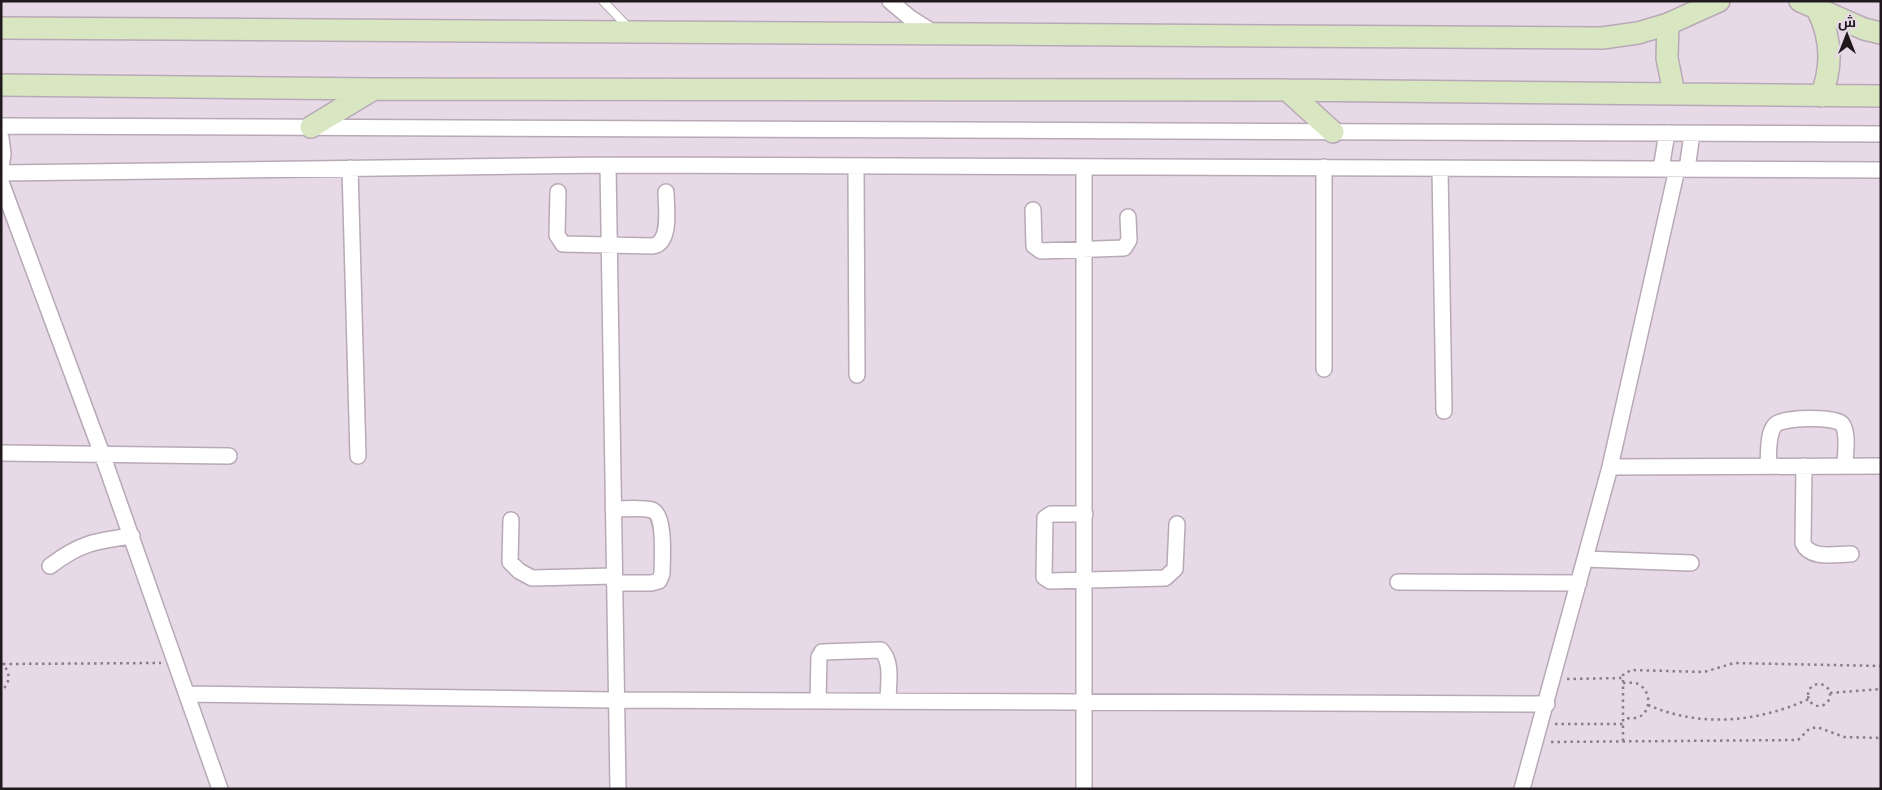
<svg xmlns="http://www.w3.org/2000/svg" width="1882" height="790" font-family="'DM Sans',Cairo,sans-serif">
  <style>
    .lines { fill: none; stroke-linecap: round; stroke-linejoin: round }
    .lane-casing { stroke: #b8a9b7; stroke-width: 10 }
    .street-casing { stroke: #b8a9b7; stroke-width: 18 }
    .secondary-casing { stroke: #b8a9b7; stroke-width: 24 }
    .path { stroke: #887e87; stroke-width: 2.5; stroke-dasharray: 2.5 4; stroke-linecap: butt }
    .lane { stroke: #fff; stroke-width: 8 }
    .street { stroke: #fff; stroke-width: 15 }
    .secondary { stroke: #d9e6c2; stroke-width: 21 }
  </style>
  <rect width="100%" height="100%" fill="#e8d9e7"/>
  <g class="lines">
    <defs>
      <path id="lane" d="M603,1L629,28"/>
      <path id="street" d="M890,1L909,17L934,33
        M1,126L1881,134
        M1,138L3,154L1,167
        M608,165L618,789
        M856,166L857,375
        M1084,167V789
        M1324,167V369
        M350,168L358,456
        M1440,168L1444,411
        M1661,169L1667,133
        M1687,169L1692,134
        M1,173L608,165L1881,170
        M1,182L102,454L220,789
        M558,192L557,235L563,244L652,246C672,244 666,207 666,192
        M1033,210L1034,246L1041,251L1124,248L1129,240L1128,217
        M1,453L229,456
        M1768,466C1769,455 1767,434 1775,425C1782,417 1835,416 1842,424C1849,433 1845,455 1845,466
        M1804,466L1803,543C1810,560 1835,554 1851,554
        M1610,467L1881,466
        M613,509C624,509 641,507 652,510C666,515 662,561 662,574L659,581L651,583H614
        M1085,514H1051L1045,518L1044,577L1050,581L1165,578L1175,569L1177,524
        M511,520L510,562L519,571L532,578L614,576
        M1585,559L1691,563
        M50,566C80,543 95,541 132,536
        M1398,582L1579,583
        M187,694L615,700L1547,704
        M818,701L819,657L822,652L881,650C893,662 888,684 888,701
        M1522,789L1610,467L1677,169"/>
      <path id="secondary" d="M1800,1L1864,29L1881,33
        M1817,9C1832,38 1833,66 1821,96
        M1668,24L1667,58L1674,93
        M1,28L1602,38L1638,33L1668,24L1719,1
        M1,85L374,89L1287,90L1881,96
        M1287,90L1333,132
        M311,127L374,89"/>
    </defs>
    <!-- lane casing -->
    <use href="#lane" class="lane-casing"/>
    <!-- street casing -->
    <use href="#street" class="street-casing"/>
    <!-- secondary casing -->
    <use href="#secondary" class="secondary-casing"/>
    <!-- path -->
    <path class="path" d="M1,663C11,671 11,683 1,691
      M3,664L161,663
      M1567,679L1623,678
      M1623,683C1628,683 1634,682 1638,684C1651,690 1652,711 1639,717C1634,719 1628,718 1623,718
      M1808 695a11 11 0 1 1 22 0a11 11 0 1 1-22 0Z
      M1830,693L1881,689
      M1648,705C1701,728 1758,722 1809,699
      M1555,724H1623
      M1623,741V675L1631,670L1704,672L1734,663L1881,666
      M1551,742L1798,740L1809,729L1817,727L1844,737L1881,738"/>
    <!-- lane -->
    <use href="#lane" class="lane"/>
    <!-- street -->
    <use href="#street" class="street"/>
    <!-- secondary -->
    <use href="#secondary" class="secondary"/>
  </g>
  <!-- border -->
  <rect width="1882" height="790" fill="none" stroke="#201a1f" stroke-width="5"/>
  <!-- north arrow -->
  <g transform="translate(1847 35)" stroke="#e8d9e7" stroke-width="4" paint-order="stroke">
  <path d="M0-4L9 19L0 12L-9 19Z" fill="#201a1f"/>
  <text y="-8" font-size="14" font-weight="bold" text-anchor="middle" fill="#201a1f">ش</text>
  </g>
</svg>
